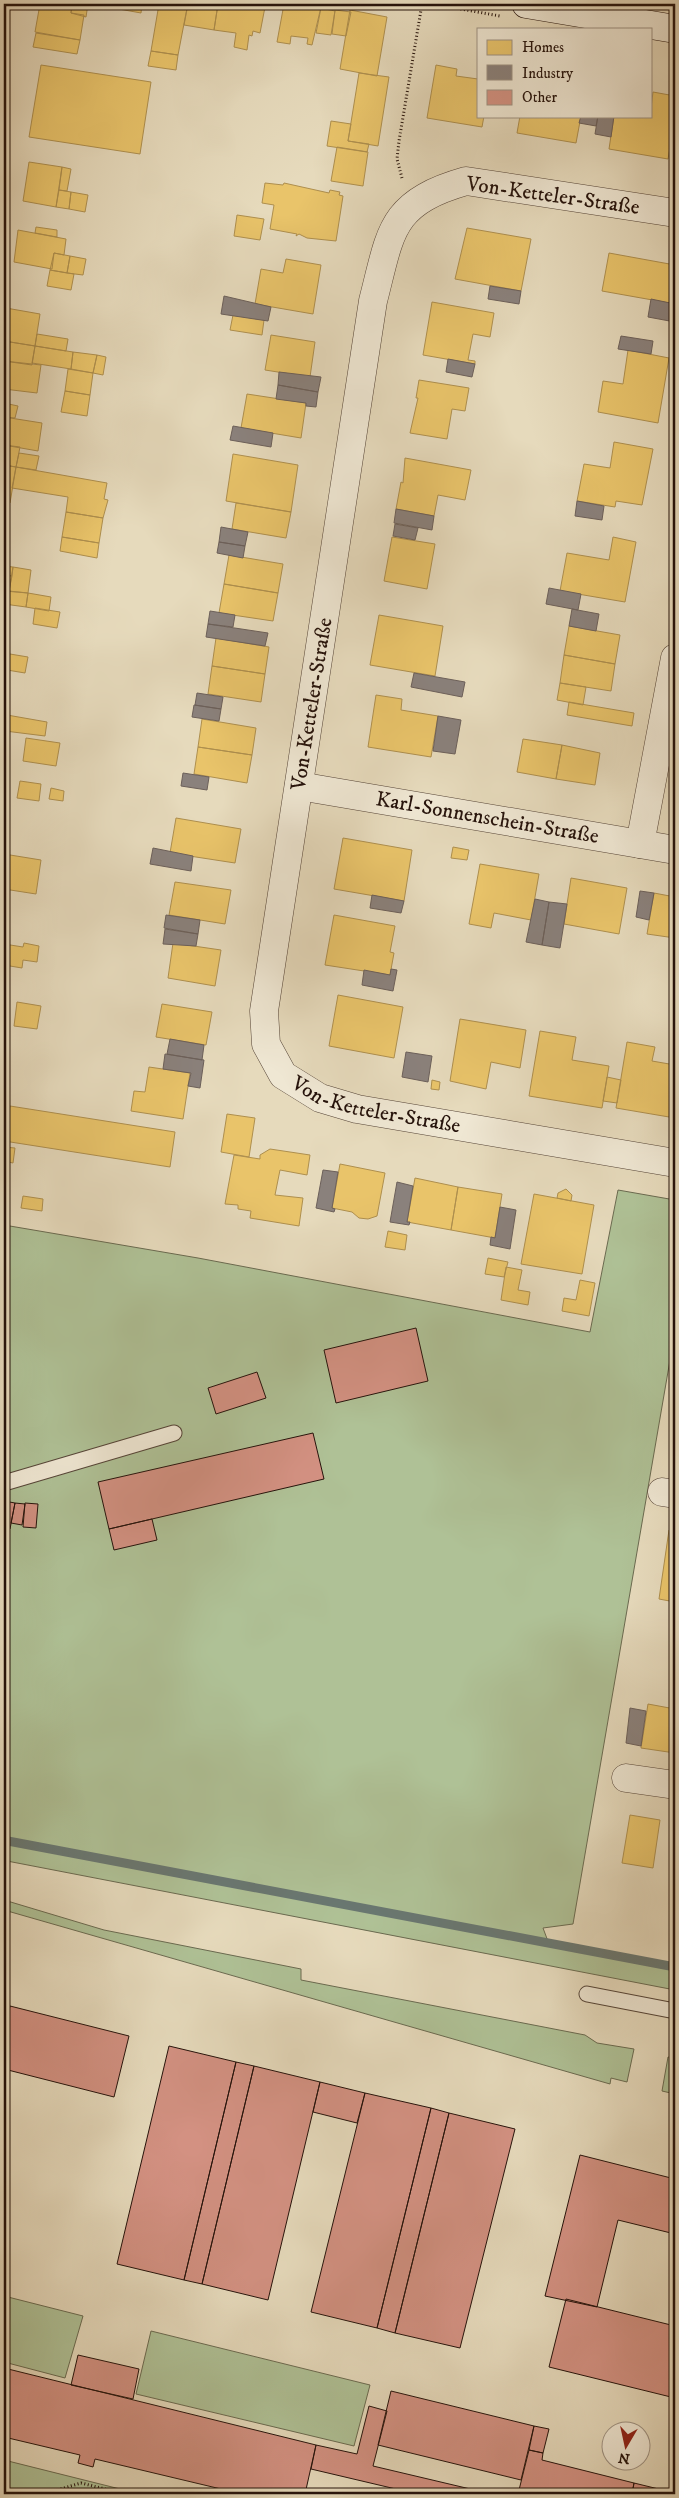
<svg xmlns="http://www.w3.org/2000/svg" width="679" height="2498" font-family="'IM FELL DW Pica',serif">
  <style>
    .green { fill: #afc196; stroke: #6a6a50 }
    .homes { fill: #e9c46a; stroke: #ae8f4e }
    .industry { fill: #8a817c; stroke: #6c605a }
    .lines { fill: none; stroke-linecap: round; stroke-linejoin: round }
    .stream { stroke: #697771; stroke-width: 9 }
    .building { fill: #d39182; stroke: #25120b }
    .lane-casing { stroke: #554437; stroke-width: 17 }
    .street-casing { stroke: #554437; stroke-width: 29 }
    .secondary-casing { stroke: #25120b; stroke-width: 29 }
    .path { stroke: #25120b; stroke-width: 3; stroke-dasharray: 1 2.5; stroke-linecap: butt }
    .lane { stroke: #efe7d3; stroke-width: 15 }
    .street { stroke: #efe7d3; stroke-width: 28 }
    .secondary { stroke: #efe7d3; stroke-width: 28 }
    .labels { text-anchor: middle; dominant-baseline: central; stroke-width: 5; stroke-linejoin: round; paint-order: stroke }
    .street-label { font-size: 21px; fill: #25120b; stroke: #efe7d3 }
  </style>
  <rect width="100%" height="100%" fill="#e6dabc"/>
  <filter id="stains"><feTurbulence type="fractalNoise" baseFrequency=".004" numOctaves="4"/><feColorMatrix values="0 0 0 0 .2 0 0 0 0 .09 0 0 0 0 .02 0 0 0 .5 -.17"/></filter>
  <radialGradient id="worn" r=".72"><stop offset=".6" stop-color="#630" stop-opacity="0"/><stop offset="1" stop-color="#630" stop-opacity=".3"/></radialGradient>
  <!-- green -->
  <path class="green" d="M618,1190L675,1200V1331L573,1924L543,1928L549,1944L675,1969V1990L7,1861L4,1868V1225L198,1258L590,1332Z
    M4,1900L104,1930L301,1969V1980L585,2035L597,2043L634,2049L627,2082L611,2078L610,2084L4,1910Z
    M668,2057L675,2058V2094L662,2091Z
    M4,2296L83,2316L65,2378L4,2362Z
    M151,2331L370,2385L354,2446L136,2394Z
    M4,2460L140,2494H4Z"/>
  <!-- homes -->
  <path class="homes" d="M40,4H72L71,13L84,15L80,40L35,32Z
    M72,4H88L86,17L71,13Z
    M119,4H142L141,13L119,9Z
    M159,4L187,8L178,55L151,51Z
    M172,4H188L187,8Z
    M188,4H218L214,30L184,25Z
    M218,4H258L265,7L260,33L253,31L252,36L249,35L247,50L234,47L236,33L214,30Z
    M284,4L321,7L312,45L307,44L308,38L291,36L290,44L277,42Z
    M321,8L335,11L331,35L316,33Z
    M335,10L351,12L346,36L332,34Z
    M350,10L387,17L377,76L340,69Z
    M36,33L80,40L77,54L33,47Z
    M151,51L178,55L176,70L148,66Z
    M41,65L151,82L140,154L29,137Z
    M436,65L457,69L456,76L478,79V116H484L482,127L427,118Z
    M359,73L389,77L378,146L348,141Z
    M653,92L675,96V118L668,159L609,149L614,116H650Z
    M520,116H581L576,143L517,133Z
    M331,121L351,124L348,141L369,144L367,152L327,146Z
    M337,147L368,152L363,186L331,181Z
    M29,162L62,167L56,207L23,201Z
    M62,167L71,169L67,191L59,190Z
    M265,183L283,185L284,183L329,193L330,190L340,192L339,195L343,196L336,241L307,238L299,234L296,236L297,234L270,229L274,205L262,203Z
    M59,190L71,192L69,209L56,207Z
    M71,192L88,195L85,212L69,209Z
    M237,215L264,219L260,240L234,236Z
    M36,227L57,230V237L35,233Z
    M467,228L531,239L521,291L455,279Z
    M18,230L66,239L64,255L54,253L52,269L14,262Z
    M54,253L70,256L67,273L50,270Z
    M609,253L675,265V304L602,291Z
    M70,256L86,259L83,275L67,273Z
    M286,259L321,265L313,314L255,304L261,269L283,273Z
    M50,270L74,274L71,290L47,286Z
    M432,302L494,313L490,337L473,334L468,360L475,361V364L423,355Z
    M6,308L40,314L35,346L4,341Z
    M233,315L264,320L262,335L230,330Z
    M37,334L68,339L66,351L35,346Z
    M271,335L315,342L310,377L265,370Z
    M4,341L35,346L32,365L4,361Z
    M35,346L73,352L71,369L32,363Z
    M628,350L669,358L658,423L598,412L603,381L623,384Z
    M73,352L97,355L93,373L71,369Z
    M97,355L106,357L103,375L93,373Z
    M4,361L41,365L37,393L4,389Z
    M68,369L93,373L90,395L65,391Z
    M419,380L469,388L465,411L452,409L447,439L410,433L418,398H416Z
    M65,391L90,395L87,416L61,412Z
    M247,394L306,403L301,438L241,428Z
    M4,403L18,406L15,418L4,417Z
    M4,417L42,423L38,451L4,445Z
    M614,442L653,449L642,505L616,501L615,507L577,501L584,464L610,468Z
    M4,445L20,447L16,467L4,465Z
    M19,453L39,456L36,470L16,467Z
    M233,454L298,465L291,512L226,501Z
    M405,458L471,470L465,500L438,495L434,516L396,509L401,482L403,483Z
    M4,465L16,467L10,503L4,502Z
    M16,467L107,483L104,499L108,500L103,518L66,512L68,497L12,488Z
    M236,503L291,512L286,538L232,529Z
    M66,512L103,518L99,543L62,537Z
    M62,537L99,543L97,558L60,551Z
    M392,537L435,544L427,589L384,581Z
    M613,537L636,542L625,602L560,591L567,553L609,560Z
    M229,555L283,564L278,593L224,584Z
    M4,566L13,567L12,576L4,575Z
    M13,567L31,570L28,593L9,591Z
    M4,575L12,576L9,591H4Z
    M224,584L278,593L273,621L219,613Z
    M4,591L28,593L26,607L4,604Z
    M28,593L51,597L49,611L26,607Z
    M35,608L60,612L57,628L33,624Z
    M379,615L443,626L435,676L370,665Z
    M569,626L620,635L615,664L564,655Z
    M216,638L269,647L265,674L212,666Z
    M4,653L28,657L25,673L7,670V668L4,667Z
    M564,655L615,664L611,691L560,683Z
    M212,666L265,674L261,702L208,694Z
    M4,667L7,668L4,687L9,697L7,716H4Z
    M560,683L586,687L583,705L557,700Z
    M376,695L402,699L401,710L438,716L431,757L368,747Z
    M569,702L634,713L632,726L567,715Z
    M7,715L47,722L45,736L5,731Z
    M202,719L256,728L252,755L198,747Z
    M26,738L60,743L56,766L23,761Z
    M523,739L562,745L556,779L517,772Z
    M562,745L600,753L595,785L556,779Z
    M198,747L252,755L247,783L194,774Z
    M20,781L41,784L39,801L17,798Z
    M51,788L64,791L63,801L49,799Z
    M176,818L241,829L235,863L170,853Z
    M343,838L412,850L404,901L334,889Z
    M453,847L469,850L467,860L451,858Z
    M4,854L41,860L36,894L4,889Z
    M480,864L539,874L531,920L494,913L491,928L469,924Z
    M571,878L627,888L619,934L564,924Z
    M175,882L231,890L225,924L169,915Z
    M654,893L675,897V938L647,934Z
    M334,915L395,926L390,952L394,953L390,975L325,965Z
    M24,943L39,946L37,962L23,960L22,968L4,965V944L23,947Z
    M173,943L221,950L215,986L168,978Z
    M338,995L403,1007L394,1058L329,1046Z
    M17,1002L41,1006L37,1029L14,1026Z
    M162,1004L212,1012L206,1045L156,1037Z
    M460,1019L526,1030L520,1068L491,1062L486,1089L450,1081Z
    M540,1031L576,1037L572,1060L609,1066L602,1108L529,1096Z
    M627,1042L655,1047L652,1061L675,1065V1118L616,1108Z
    M149,1067L190,1073L183,1119L131,1111L134,1091L145,1092Z
    M607,1077L621,1080L617,1103L603,1101Z
    M432,1080L440,1082L439,1090L431,1089Z
    M10,1106L175,1132L170,1167L4,1141Z
    M227,1114L255,1118L249,1157L221,1152Z
    M4,1147L15,1148L13,1163L4,1161Z
    M270,1149L310,1155L307,1175L280,1170L275,1195L303,1198L299,1226L250,1218L251,1211L238,1209V1205L225,1204L234,1155L260,1159V1155Z
    M340,1164L385,1173L377,1216L368,1219L359,1218L352,1212L332,1208Z
    M415,1178L458,1187L451,1230L407,1222Z
    M458,1187L502,1194L495,1238L451,1230Z
    M566,1189L572,1195L571,1201L557,1198L558,1193Z
    M534,1194L594,1205L582,1274L521,1264Z
    M23,1196L43,1199L42,1211L21,1208Z
    M388,1231L407,1235L405,1250L385,1247Z
    M488,1258L508,1262L504,1277L485,1274Z
    M506,1267L522,1270L518,1290L530,1292L528,1305L501,1300Z
    M580,1280L595,1283L589,1316L562,1311L564,1298L576,1300Z
    M669,1530L675,1531V1602L659,1599Z
    M648,1704L675,1709V1753L641,1748Z
    M630,1815L660,1820L653,1868L622,1863Z"/>
  <!-- industry -->
  <path class="industry" d="M581,116H598L596,126L579,123Z
    M598,116H614L611,137L595,134Z
    M490,286L521,291L519,304L488,299Z
    M224,296L271,307L268,321L221,314Z
    M651,299L675,304V322L648,317Z
    M621,336L653,341L651,354L618,349Z
    M448,359L475,364L472,377L446,372Z
    M279,372L321,377L318,392L278,385Z
    M278,385L318,392L316,407L306,406V403L276,399Z
    M233,426L273,433L271,447L230,440Z
    M577,501L604,506L602,520L575,516Z
    M396,509L434,516L432,530L394,523Z
    M395,524L418,528L415,540L393,536Z
    M221,527L248,532L245,546L219,542Z
    M219,542L245,546L243,558L217,553Z
    M549,588L581,594L578,610L546,604Z
    M572,609L599,614L596,631L569,626Z
    M210,611L235,615L233,627L208,624Z
    M208,624L268,633L265,646L206,637Z
    M414,673L465,682L462,697L411,687Z
    M197,693L223,697L221,709L195,705Z
    M194,705L221,709L219,721L192,717Z
    M438,716L461,720L455,754L433,751Z
    M183,773L209,777L207,790L181,786Z
    M153,848L193,856L191,871L150,864Z
    M640,891L654,893L649,920L636,917Z
    M372,895L404,901L401,913L370,908Z
    M535,899L549,902L542,945L526,942Z
    M549,902L567,904L560,948L542,945Z
    M166,915L200,920L198,934L164,928Z
    M165,929L198,934L196,946L163,944Z
    M391,969L397,970L393,991L362,985L364,970L390,975Z
    M170,1039L204,1045L202,1060L167,1054Z
    M406,1052L432,1056L428,1082L402,1077Z
    M165,1054L204,1060L200,1088L188,1086L191,1073L163,1069Z
    M323,1170L338,1172L332,1208L335,1209L334,1212L316,1208Z
    M397,1182L413,1186L407,1222H410L409,1225L390,1222Z
    M500,1207L516,1210L510,1249L490,1245L491,1237L495,1238Z
    M630,1708L646,1711L641,1746L626,1743Z
    M675,1824V1860L670,1859Z"/>
  <g class="lines">
    <!-- stream -->
    <path class="stream" d="M4,1836L8,1841L675,1967"/>
  </g>
  <!-- building -->
  <path class="building" d="M416,1328L428,1381L336,1403L324,1350Z
    M257,1372L266,1398L216,1414L208,1388Z
    M313,1433L324,1479L109,1529L98,1482Z
    M4,1501L15,1503L10,1529L4,1528Z
    M15,1503L25,1504L22,1525L11,1523Z
    M25,1503L38,1504L36,1528L23,1527Z
    M152,1519L157,1540L114,1550L109,1529Z
    M10,2006L129,2036L114,2097L4,2069V2033Z
    M169,2046L236,2062L184,2280L117,2264Z
    M236,2062L254,2066L202,2284L184,2280Z
    M254,2066L320,2082L268,2300L202,2284Z
    M320,2082L365,2093L357,2123L313,2112Z
    M365,2093L431,2108L377,2328L311,2312Z
    M431,2108L449,2113L395,2333L377,2328Z
    M449,2113L515,2129L460,2348L395,2333Z
    M580,2155L675,2179V2234L618,2220L597,2307L545,2296Z
    M566,2299L675,2326V2398L549,2367Z
    M78,2355L139,2369L133,2399L71,2385Z
    M4,2368L316,2445L305,2494H242L95,2459L93,2467L78,2463L80,2455L4,2437Z
    M391,2391L534,2426L521,2480L378,2445Z
    M369,2406L387,2411L373,2466L483,2492L482,2494H417L311,2469L316,2445L357,2454Z
    M534,2426L549,2429L543,2453L529,2450Z
    M529,2450L543,2453L542,2460L634,2483L632,2494H518Z
    M634,2483L675,2493V2494H632Z"/>
  <g class="lines">
    <defs>
      <path id="lane" d="M4,1483L174,1433
        M587,1994L675,2011"/>
      <g id="street">
        <path id="s1" d="M675,213L466,181C389,203 391,232 373,301L264,1011L266,1044L283,1075L320,1098L357,1109L675,1163"/>
        <path id="s2" d="M299,786L675,850"/>
        <path d="M640,844L675,658"/>
        <path d="M662,1492L675,1494"/>
        <path d="M626,1778L675,1785"/>
      </g>
      <path id="secondary" d="M526,4L675,29"/>
    </defs>
    <!-- lane casing -->
    <use href="#lane" class="lane-casing"/>
    <!-- street casing -->
    <use href="#street" class="street-casing"/>
    <!-- secondary casing -->
    <use href="#secondary" class="secondary-casing"/>
    <!-- path -->
    <path class="path" d="M433,4L500,16
      M402,178L397,159L399,141L422,4
      M44,2494L81,2483L125,2494"/>
    <!-- lane -->
    <use href="#lane" class="lane"/>
    <!-- street -->
    <use href="#street" class="street"/>
    <!-- secondary -->
    <use href="#secondary" class="secondary"/>
  </g>
  <g class="labels">
    <!-- street labels -->
    <g class="street-label">
      <text transform="translate(553 196) rotate(8)">Von-Ketteler-Straße</text>
      <text transform="translate(312 704) rotate(-81)">Von-Ketteler-Straße</text>
      <text stroke="none"><textPath href="#s2" startOffset="191">Karl-Sonnenschein-Straße</textPath></text>
      <text stroke="none"><textPath href="#s1" startOffset="1262">Von-Ketteler-Straße</textPath></text>
    </g>
  </g>
  <!-- margin -->
  <rect width="679" height="2498" fill="none" stroke="#e6dabc" stroke-width="20"/>
  <rect x="5" y="5" width="669" height="2488" fill="none" stroke="#25120b" stroke-width="2.5"/>
  <rect x="10" y="10" width="659" height="2478" fill="none" stroke="#25120b"/>
  <!-- legend -->
  <rect x="477" y="28" width="175" height="90" fill="#efe7d3" stroke="#9e9283"/>
  <rect x="487" y="40" width="25" height="15" fill="#e9c46a" stroke="#9e9283"/>
  <text x="522" y="52" font-size="15" fill="#25120b">Homes</text>
  <rect x="487" y="65" width="25" height="15" fill="#8a817c" stroke="#9e9283"/>
  <text x="522" y="78" font-size="15" fill="#25120b">Industry</text>
  <rect x="487" y="90" width="25" height="15" fill="#d39182" stroke="#9e9283"/>
  <text x="522" y="102" font-size="15" fill="#25120b">Other</text>
  <!-- north arrow -->
  <g transform="translate(626 2446) rotate(189)"><circle r="24" fill="#efe7d3" stroke="#9e9283"/>
  <path d="M0-4L9 19L0 12L-9 19Z" fill="#8f2418"/>
  <text y="-8" font-size="14" font-weight="bold" text-anchor="middle" fill="#25120b">N</text>
  </g>
  <rect width="100%" height="100%" filter="url(#stains)"/>
  <rect width="100%" height="100%" fill="url(#worn)"/>
</svg>
